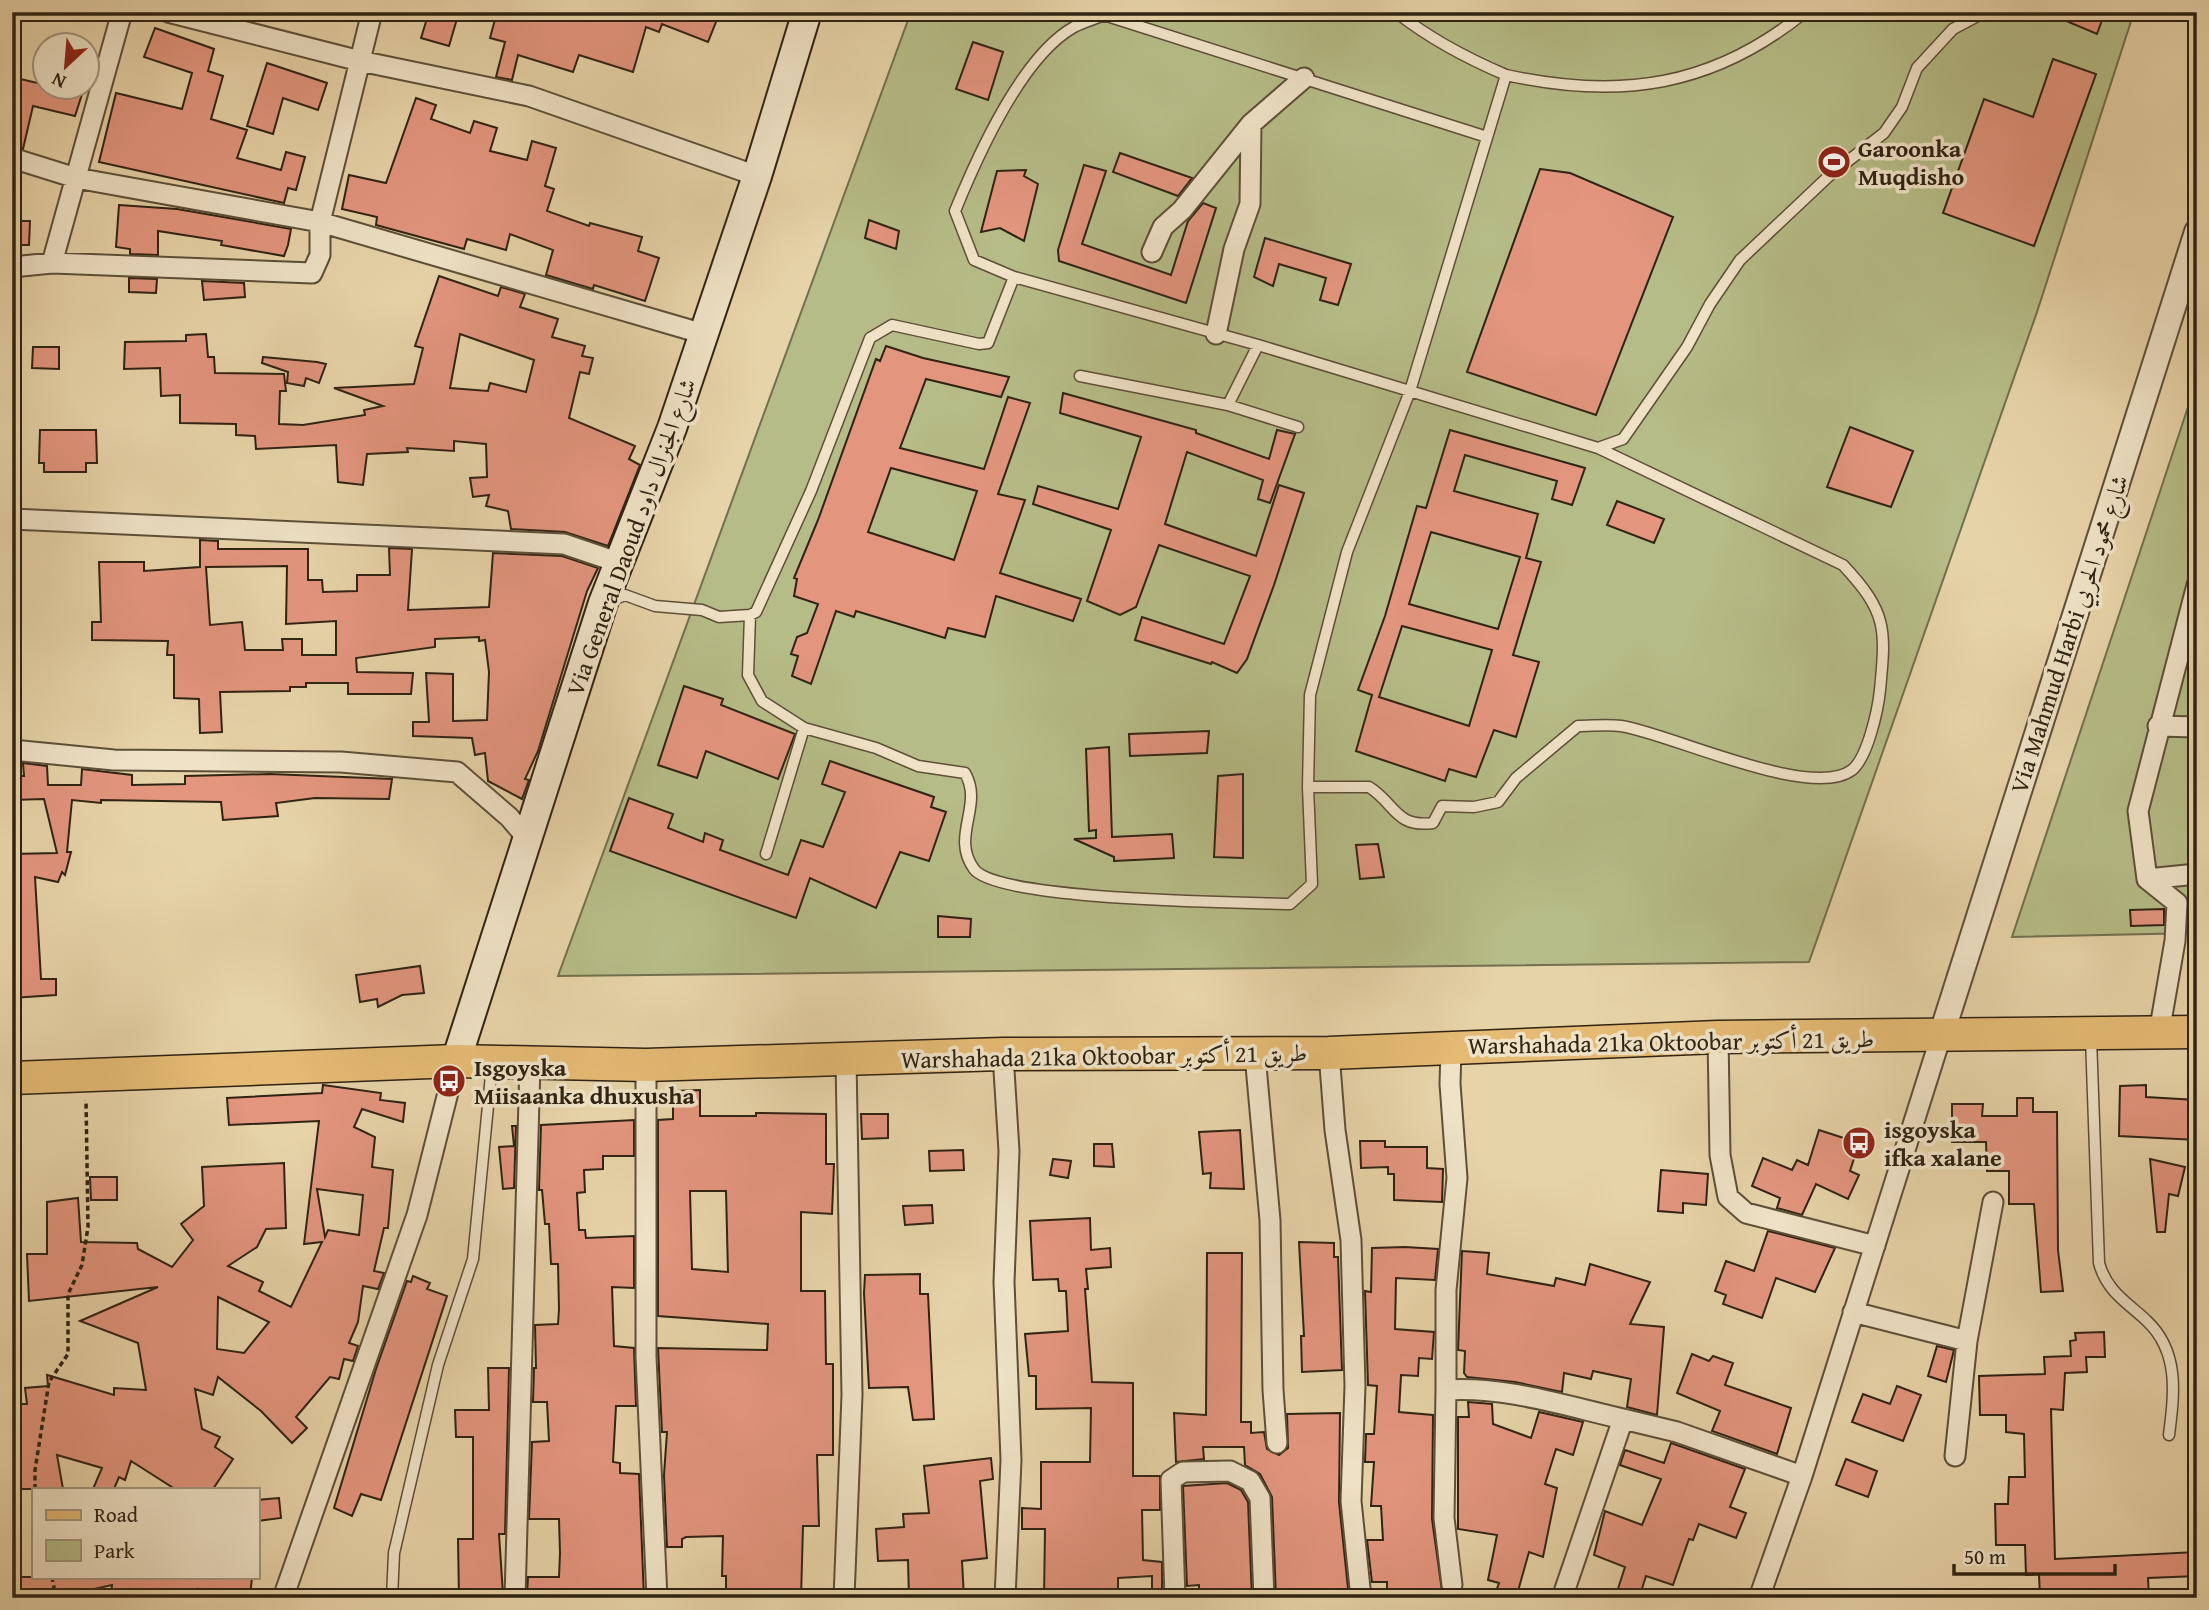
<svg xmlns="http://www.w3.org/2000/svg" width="2209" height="1610" font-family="'Gentium Book Plus',Amiri,serif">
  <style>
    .green { fill: #b6bc87; stroke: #72704d; stroke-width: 2 }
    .building { fill: #e3957e; stroke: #2f2313; stroke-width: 2; fill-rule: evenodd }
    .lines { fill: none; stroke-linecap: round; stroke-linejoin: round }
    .service-casing { stroke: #5d4f38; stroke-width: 13 }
    .minor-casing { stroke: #5d4f38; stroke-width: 23 }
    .tertiary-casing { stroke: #5d4f38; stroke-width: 28 }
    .secondary-casing { stroke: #2f2313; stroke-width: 32 }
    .primary-casing { stroke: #2f2313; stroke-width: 35 }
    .path { stroke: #2f2313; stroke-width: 3.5; stroke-dasharray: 5 3.5; stroke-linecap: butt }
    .service { stroke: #efe2c6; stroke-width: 10 }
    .minor { stroke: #efe2c6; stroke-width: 19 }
    .tertiary { stroke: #efe2c6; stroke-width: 24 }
    .secondary { stroke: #efe2c6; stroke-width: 28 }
    .primary { stroke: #e4ba74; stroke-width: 32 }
    .labels { text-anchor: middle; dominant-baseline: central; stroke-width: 7; stroke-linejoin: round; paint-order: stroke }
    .poi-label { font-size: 24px; font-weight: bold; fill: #2f2313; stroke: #efe2c6; text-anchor: start }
    .street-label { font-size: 24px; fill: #2f2313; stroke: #efe2c6 }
  </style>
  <rect width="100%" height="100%" fill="#e7d3a8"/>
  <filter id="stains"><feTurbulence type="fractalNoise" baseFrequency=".00286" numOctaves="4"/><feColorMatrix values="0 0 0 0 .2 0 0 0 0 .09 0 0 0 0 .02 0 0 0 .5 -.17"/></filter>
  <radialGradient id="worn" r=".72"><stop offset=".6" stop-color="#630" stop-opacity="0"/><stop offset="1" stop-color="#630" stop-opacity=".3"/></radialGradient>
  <!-- green -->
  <path class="green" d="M911,12H2134L2037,312L1809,962L558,976Z
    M2197,380V933L2012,937Z"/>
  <!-- building -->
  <path class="building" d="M429,12H459L449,46L421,38Z
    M497,12H720L708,42L662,24L659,32L646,27L633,72L579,55L573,72L518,55L512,80L496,77L505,42L490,38Z
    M2045,12H2105L2097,34Z
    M155,28L214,49L208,71L223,76L211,119L247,130L237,158L281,170L286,152L305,157L296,190L288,188L284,203L99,162L116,93L182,109L192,73L144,57Z
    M973,42L1003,52L988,100L956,89Z
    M2053,59L2096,74L2034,246L1943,213L1984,99L2033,117Z
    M267,63L327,83L318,110L283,98L273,134L247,126Z
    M12,77L46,85V88H84L75,116L33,106L23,149L12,146Z
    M416,98L436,105L431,119L470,133L474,121L497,128L490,151L527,160L532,141L556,148L545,186L554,189L547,211L589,226L590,223L642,237L638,251L659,258L645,301L594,285L593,289L546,275L553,250L510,234L506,250L467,239L464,249L376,225L377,217L342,209L349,175L386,183Z
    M1120,153L1192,178L1178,196L1113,172Z
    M1084,165L1106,171L1082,244L1171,275L1188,221L1203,203L1216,208L1186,303L1059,261L1058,250Z
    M1540,169L1570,173L1673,217L1596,415L1467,372Z
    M1026,170L1024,176L1038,184L1024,241L1000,228L981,232L997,171Z
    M119,205L177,209L291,229L288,245L284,256L221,245L222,241L158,231V255L130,254V249L116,247Z
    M869,220L899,231L896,249L865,238Z
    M12,221H30L29,245H12Z
    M1265,238L1351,264L1338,305L1320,300L1326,278L1279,264L1273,286L1254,277Z
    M439,276L498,296L501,287L525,294L520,307L558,319L552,337L585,346L582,356L593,358L589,374L580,372L569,418L635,446L629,459L640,465L608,546L565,532L511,529L508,511L486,506L489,495L473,497L470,478L487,477L486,444L454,441V451L407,448L408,452L367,454L363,485L338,482L336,445L256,449L255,436L236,435V424L180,423V395L161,396L160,368L124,369L125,342L186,341V335L206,334L208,357H214L215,373L284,374L286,391H280L279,424L303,425L365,415L364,410L383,406L334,388L414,384L423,348L415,346ZM460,334L534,360L526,392L490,383L488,391L450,388Z
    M129,278L157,279L156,293L129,292Z
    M202,281L244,283L245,297L204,300Z
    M886,346L923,358L1009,377L1001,397L926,379L900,448L984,469L1008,397L1030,403L998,494L1025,500L1000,573L1081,599L1073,621L996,596L985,637L948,628L945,638L856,611L854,617L836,611L811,684L792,676L798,656L791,654L797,637L807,633L818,604L794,596L797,579L794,578L818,520L876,359L880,361ZM891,468L977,491L954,560L868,532Z
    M33,347H59V369L32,368Z
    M263,357L317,362L326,364L319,383L306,378L304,386L287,383L288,372L262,363Z
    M1063,393L1196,430V433L1269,459L1277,430L1295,434L1270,503L1258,499L1263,480L1187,452L1165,524L1256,556L1279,485L1304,493L1274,585L1247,659L1237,673L1212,662L1211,664L1135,640L1142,617L1224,644L1250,576L1159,545L1136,607L1120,615L1087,601L1111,530L1033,504L1038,486L1118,509L1141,437L1060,413Z
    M1850,427L1913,451L1891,507L1827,487Z
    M40,430H96L97,463H86V472H44V463H39Z
    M1450,430L1585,468L1572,505L1552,499L1557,481L1465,455L1454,491L1538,514L1526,558L1541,562L1513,655L1539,662L1516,737L1494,730L1476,777L1449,769L1445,781L1356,751L1372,695L1358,690L1385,616L1417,506L1426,508ZM1431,532L1520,557L1498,629L1409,604ZM1402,626L1492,650L1469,726L1379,697Z
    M1617,501L1664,519L1654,543L1607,525Z
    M200,540L218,541V549H308V580H322L323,592L357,591V575H390L389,548L412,549L408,610L489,607L493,553L562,556L598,568L587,591L538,751L525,779L529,780L522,799L488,781L485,753L475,755L472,738L413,736V722H429L426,673L453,674V721L487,720L489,672L485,640L479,641V637L435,639V647L356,658L357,672L413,673L411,694H348V683H306V687H290V691L220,692L222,732L200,733L199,699L174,698V655H167L168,641L92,640V622H101L99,562H144V571L200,567ZM287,566L286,624L336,621V655H302V639H282L283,650H245L242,622L210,625L206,567Z
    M684,686L723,699L721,705L795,734L778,779L706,751L697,778L658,765Z
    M1209,731L1207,753L1130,756L1129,734Z
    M1109,747L1112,837L1172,834L1174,858L1114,861V857L1074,839L1096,838V830L1089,831L1086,749Z
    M830,761L934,797L931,807L946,812L929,861L900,852L876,908L810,878L796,918L610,851L629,798L673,814L668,828L703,842L705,833L723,840L720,850L788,875L801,840L823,847L845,792L822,784Z
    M23,763L47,766L48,785H81L82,769L132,775V785L185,784V776L270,774L392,779L389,799L315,798L276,803L278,816L223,820L221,802L101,800V803L72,800L67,852H71L65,875L62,872L58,882L35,877L41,979H56V995L12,998V854L57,853L44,799L12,800V776H24Z
    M1243,774V858L1214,857L1218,776Z
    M1378,844L1384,877L1360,879L1356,845Z
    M2164,909V925L2131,926L2130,910Z
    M938,916L971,919L970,937H938Z
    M420,966L424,993L402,995L378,1007L377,999L360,1002L356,975Z
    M323,1085L381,1093L380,1100L405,1103L403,1122L362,1109L354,1127L375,1137L372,1167L393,1170L388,1228H384L374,1271L384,1273L378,1289L363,1286L358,1322L349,1343L358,1346L353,1361L344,1359L339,1379L330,1377L296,1417L307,1428L292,1443L261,1411L218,1377L213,1395L195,1389L202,1429L220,1437L215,1447L233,1459L213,1489H175L131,1461L125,1480L119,1477L114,1489H93L102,1468L57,1455L63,1489H12V1404H27L25,1388L48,1386L47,1375L114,1395V1388L146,1390L138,1343L80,1321L158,1287L29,1301L27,1254H47V1202L78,1198L81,1242L137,1243L138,1249L172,1267L193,1240L181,1224L204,1206L202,1167L284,1163L286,1228L266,1229L257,1247L228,1266L263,1282L259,1291L291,1307L322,1242L304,1244L319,1121L229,1125L227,1098L322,1093ZM317,1189L363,1195L359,1235L328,1230L325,1237ZM218,1297L269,1322L244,1353L217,1349Z
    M2146,1085V1097L2197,1100V1140L2119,1136L2120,1086Z
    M700,1090V1116H756V1113L826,1114V1164H834L832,1214L801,1212V1291H825L826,1364H833V1455H817L819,1526H803L801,1598H726V1576H722L723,1536L686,1537L682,1539V1547H667L664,1475L667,1432H662L658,1348L767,1350L768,1324L658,1316V1120L673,1119V1091ZM690,1191H726L728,1272L692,1269Z
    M2017,1098H2033V1112H2057L2058,1250L2063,1291L2041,1292L2034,1204H2009V1171H1987L1986,1142H1952V1104H1983L1982,1116H2017Z
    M861,1114H888V1138L862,1139Z
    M634,1120V1156H603V1169L584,1170L585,1192L577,1193L579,1230H585L586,1238L634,1236V1288L612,1287L614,1346L634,1348L636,1406H616L613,1462L620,1463V1473L639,1474L644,1598H551V1593L527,1594L528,1577H559L560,1553L559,1519H529L532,1442L549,1441L547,1402H533L534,1368H536L535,1325L558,1324L559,1309L558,1264H551L549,1224H545L542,1190H539L541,1125Z
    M512,1126H516L514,1188L503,1189L499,1147L514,1146Z
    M1240,1130L1244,1189L1210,1188L1211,1173L1203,1174L1199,1132Z
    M1819,1130L1859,1143L1850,1171L1859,1175L1848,1199L1816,1184L1802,1215L1777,1208L1780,1198L1752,1186L1763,1158L1792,1170L1797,1160L1808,1165Z
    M1360,1141H1385V1147H1427V1168L1443,1169L1442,1202L1394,1200V1174H1388V1167L1361,1168Z
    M1094,1144H1112L1114,1167L1094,1166Z
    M963,1150L964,1170L930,1171L929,1151Z
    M1053,1159L1071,1161L1068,1178L1050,1175Z
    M2150,1159L2185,1167L2178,1196L2169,1194L2165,1232H2157Z
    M1661,1170L1708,1174L1706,1205L1683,1203V1213L1658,1211Z
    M90,1177H117V1200H91Z
    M932,1205L933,1223L905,1225L903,1206Z
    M1090,1218L1091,1250L1110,1248L1111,1267L1086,1269L1088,1289H1085L1092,1382L1133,1383V1476H1160V1510H1142L1143,1560L1162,1562V1589L1152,1591V1576L1118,1578V1598H1044L1045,1529H1022V1508L1041,1509V1462H1090L1091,1408L1036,1409V1376H1029L1025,1334L1068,1331L1066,1291H1059L1058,1279L1033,1280L1030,1221Z
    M1768,1231L1835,1248L1815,1292L1776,1278L1762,1318L1723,1304L1726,1295L1715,1291L1726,1261L1754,1271Z
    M1299,1242L1334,1243V1257H1338L1342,1370L1302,1372L1301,1336H1304Z
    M1405,1247L1438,1249L1435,1280L1396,1278L1395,1329L1434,1332L1432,1359L1419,1358L1418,1376L1401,1375L1399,1412L1433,1415L1432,1519L1443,1598H1387V1582H1372L1367,1540H1383L1381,1506H1371L1374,1462H1365L1366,1434H1374L1377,1386L1368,1385L1365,1291L1371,1292L1372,1248Z
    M1462,1251L1489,1253L1487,1274L1554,1286L1556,1278L1585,1285L1590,1264L1650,1282L1630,1324L1664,1327L1657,1415L1627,1407L1631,1379L1593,1371L1591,1379L1564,1373L1562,1392L1515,1382L1467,1377L1464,1373L1465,1351L1458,1350Z
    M1207,1253H1242L1241,1422H1251V1433L1264,1432L1267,1449L1279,1455L1288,1448L1287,1414L1340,1413L1339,1502L1349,1598H1276L1272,1497L1260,1474L1245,1465L1244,1447H1203L1204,1459L1176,1462L1174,1413L1206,1415Z
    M920,1274V1294H928L934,1419L913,1420L908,1387L869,1388L864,1293L865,1275Z
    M413,1276L430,1283L427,1289L447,1296L381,1500L361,1494L352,1516L334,1508L376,1369L407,1281L411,1282Z
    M2104,1332L2105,1357H2086L2087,1372L2065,1373L2063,1410L2051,1409L2055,1559L2197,1552V1576L2148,1578L2149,1598H2040L2039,1574L2026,1575L2025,1545H1996L1995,1504H2008L2009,1477H2025L2024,1434L2006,1432V1415H1980L1979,1376L2045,1374L2044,1357L2071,1356L2070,1341L2076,1340L2075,1333Z
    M1937,1346L1954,1350L1946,1382L1928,1376Z
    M1692,1354L1709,1361L1713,1356L1733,1363L1725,1385L1791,1408L1777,1454L1712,1431L1720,1411L1677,1393Z
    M488,1368H509L505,1534H499L503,1594L500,1598H459L458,1539H473V1437H456L455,1410H489Z
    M1897,1386L1921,1395L1903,1441L1852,1422L1863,1394L1890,1404Z
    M1468,1402L1492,1404L1493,1424L1531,1438L1539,1412L1583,1422L1573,1455L1556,1449L1545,1484L1557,1488L1543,1557L1529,1552L1516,1598L1495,1594L1499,1583L1488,1580L1497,1535L1458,1529V1417H1469Z
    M1671,1443L1745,1469L1730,1507L1746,1513L1736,1538L1699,1524L1693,1540L1689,1539L1673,1585L1646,1576L1639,1598H1615L1625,1567L1594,1555L1605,1511L1642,1525L1661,1479L1620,1465L1625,1450L1664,1463Z
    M991,1458L993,1479L980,1481L987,1558L962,1561L964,1598H909L908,1560L878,1561L876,1529L904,1527L903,1514L929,1513L924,1466Z
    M1846,1459L1877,1471L1868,1497L1836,1485Z
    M1227,1483L1241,1490L1248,1502L1252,1598H1199V1585L1187,1586L1183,1486Z
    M279,1498L281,1518L257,1521V1500Z
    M13,1577H252L250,1598H196L197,1589L173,1598H111L112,1585L80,1592L78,1598H12Z"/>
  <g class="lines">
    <defs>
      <path id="service" d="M1396,12C1430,39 1466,58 1506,75
        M1080,376L1228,405L1298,427
        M1228,405L1258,345
        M1598,448L1623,439L1687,347L1710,304L1740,260L1830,175L1884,133L1902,107L1917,68L1953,29L1985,12
        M610,601L625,595L655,606L702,610L719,617L750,615L756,612L811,491L870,338L892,325L979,344L988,343L1014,277
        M750,615L748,675L762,701L804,728L876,748L918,766L965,773C984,806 950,836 974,869C997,901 1241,902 1290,904L1312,884L1308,787L1310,695L1347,552L1410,391L1506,75C1620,100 1713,87 1805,12
        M1308,787H1369C1395,803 1395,828 1433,823L1442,806L1474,807L1498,802L1516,778L1578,726C1592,726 1607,724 1621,726C1669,733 1811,801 1852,770C1868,757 1878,709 1880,690C1886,628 1887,612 1843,565L1598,448L1258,345L1014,277L974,260L955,211C977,157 1022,56 1074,27C1083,22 1095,19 1104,15L1487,137
        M766,854L804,728
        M2091,1038L2099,1263C2107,1292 2127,1302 2147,1321C2180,1352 2174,1395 2169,1435
        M392,1598L394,1553L438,1365L473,1259L492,1065"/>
      <path id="minor" d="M168,12L360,61L529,96L757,176
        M12,158L76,178L320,222L704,334
        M1152,252L1163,227L1182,210L1251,124L1304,78
        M52,263L122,12
        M12,267L52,263L312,273L320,255V222L372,12
        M1216,334L1234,249L1250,204L1251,124
        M12,519L564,544L620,563
        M2158,726L2197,727
        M12,750L114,760L341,762L457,772L509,817L527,838
        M2147,879L2197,874
        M2159,1033L2175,941L2177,903L2147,879L2138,811L2197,585
        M1718,1037L1720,1155L1728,1197L1746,1213L1875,1246
        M1451,1048L1450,1084L1457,1178L1446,1290V1390C1505,1386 1566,1406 1623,1419
        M1329,1053L1335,1130L1351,1240L1355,1386L1351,1501L1361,1598
        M1003,1054L1009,1151L1004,1282L1011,1460L1005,1598
        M1255,1055L1270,1220L1273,1390L1277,1443
        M646,1065V1357L657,1598
        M1853,1312L1967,1341
        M1446,1390L1444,1518L1452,1585
        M1955,1456L1967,1341L1993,1202
        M283,1598L417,1215L456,1061
        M515,1598L530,1064
        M844,1598L852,1395L846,1060
        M1175,1598L1171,1480L1183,1472L1230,1471L1250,1481L1260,1498L1264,1598
        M1562,1598L1623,1419L1677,1432L1802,1476
        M1759,1598L1802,1476L1941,1036"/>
      <path id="tertiary" d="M1941,1036L2197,232"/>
      <path id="secondary" d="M456,1061L603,603L672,428L757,176L807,12"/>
      <path id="primary" d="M12,1078L456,1061L646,1065L1003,1054L1329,1053L1718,1037L2197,1032"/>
    </defs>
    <!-- service casing -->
    <use href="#service" class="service-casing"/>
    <!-- minor casing -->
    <use href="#minor" class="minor-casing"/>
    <!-- tertiary casing -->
    <use href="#tertiary" class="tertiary-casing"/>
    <!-- secondary casing -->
    <use href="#secondary" class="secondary-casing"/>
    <!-- primary casing -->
    <use href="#primary" class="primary-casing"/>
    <!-- path -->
    <path class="path" d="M35,1489V1470L49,1382L68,1354V1294L82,1265L88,1227L86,1100
      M52,1577L56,1598"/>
    <!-- service -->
    <use href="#service" class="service"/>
    <!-- minor -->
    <use href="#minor" class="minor"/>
    <!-- tertiary -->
    <use href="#tertiary" class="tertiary"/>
    <!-- secondary -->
    <use href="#secondary" class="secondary"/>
    <!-- primary -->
    <use href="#primary" class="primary"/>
  </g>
  <!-- icons -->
  <defs>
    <symbol id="stadium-disc" viewBox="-11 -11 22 22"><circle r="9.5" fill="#8f2418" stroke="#efe2c6"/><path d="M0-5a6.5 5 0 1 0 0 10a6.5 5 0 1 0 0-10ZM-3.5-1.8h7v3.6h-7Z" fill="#fff"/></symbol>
    <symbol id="bus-disc" viewBox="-11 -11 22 22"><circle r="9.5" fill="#8f2418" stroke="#efe2c6"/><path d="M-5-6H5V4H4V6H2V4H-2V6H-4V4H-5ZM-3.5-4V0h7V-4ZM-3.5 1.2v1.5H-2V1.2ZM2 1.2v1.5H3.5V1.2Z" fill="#fff"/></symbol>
  </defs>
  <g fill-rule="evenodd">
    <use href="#stadium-disc" x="1815" y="143" width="38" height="38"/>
    <use href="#bus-disc" x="430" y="1062" width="38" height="38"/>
    <use href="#bus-disc" x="1840" y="1124" width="38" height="38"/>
  </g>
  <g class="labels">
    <!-- poi labels -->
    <g class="poi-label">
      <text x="1858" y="148">Garoonka<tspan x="1858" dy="28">Muqdisho</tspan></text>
      <text x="474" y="1067">Isgoyska<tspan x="474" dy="28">Miisaanka dhuxusha</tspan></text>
      <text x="1884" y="1129">isgoyska<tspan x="1884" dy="28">ifka xalane</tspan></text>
    </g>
    <!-- street labels -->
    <g class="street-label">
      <text transform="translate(631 537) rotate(-70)">Via General Daoud شارع الجنرال داود</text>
      <text transform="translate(2069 634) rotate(-72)">Via Mahmud Harbi شارع محمود الحربي</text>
      <text transform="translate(1671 1042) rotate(-1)">Warshahada 21ka Oktoobar طريق 21 أكتوبر</text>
      <text transform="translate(1104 1056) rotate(-1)">Warshahada 21ka Oktoobar طريق 21 أكتوبر</text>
    </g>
  </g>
  <!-- margin -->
  <rect width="2209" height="1610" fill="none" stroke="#e7d3a8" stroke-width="42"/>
  <rect x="14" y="14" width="2181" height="1582" fill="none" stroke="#2f2313" stroke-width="3.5"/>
  <rect x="21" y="21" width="2167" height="1568" fill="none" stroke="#2f2313" stroke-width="2"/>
  <!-- legend -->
  <rect x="32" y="1488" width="228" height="91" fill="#efe2c6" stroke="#a2967e" stroke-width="2"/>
  <rect x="46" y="1510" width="35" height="10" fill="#e4ba74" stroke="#a2967e" stroke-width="2"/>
  <text x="94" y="1522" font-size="21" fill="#2f2313">Road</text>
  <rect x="46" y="1540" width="35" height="21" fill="#b6bc87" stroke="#a2967e" stroke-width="2"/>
  <text x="94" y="1558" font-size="21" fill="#2f2313">Park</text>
  <!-- north arrow -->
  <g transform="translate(66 66) rotate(206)"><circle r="33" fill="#efe2c6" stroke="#a2967e" stroke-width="2"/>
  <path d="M0-5L12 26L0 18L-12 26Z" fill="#8f2418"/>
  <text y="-10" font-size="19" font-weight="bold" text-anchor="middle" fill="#2f2313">N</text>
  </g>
  <!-- scale -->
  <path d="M1954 1564v10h161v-10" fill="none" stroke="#2f2313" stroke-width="3.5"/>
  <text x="1964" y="1564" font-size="21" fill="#2f2313" stroke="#efe2c6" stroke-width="5" paint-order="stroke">50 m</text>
  <rect width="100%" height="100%" filter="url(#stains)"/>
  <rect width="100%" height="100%" fill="url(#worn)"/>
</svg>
